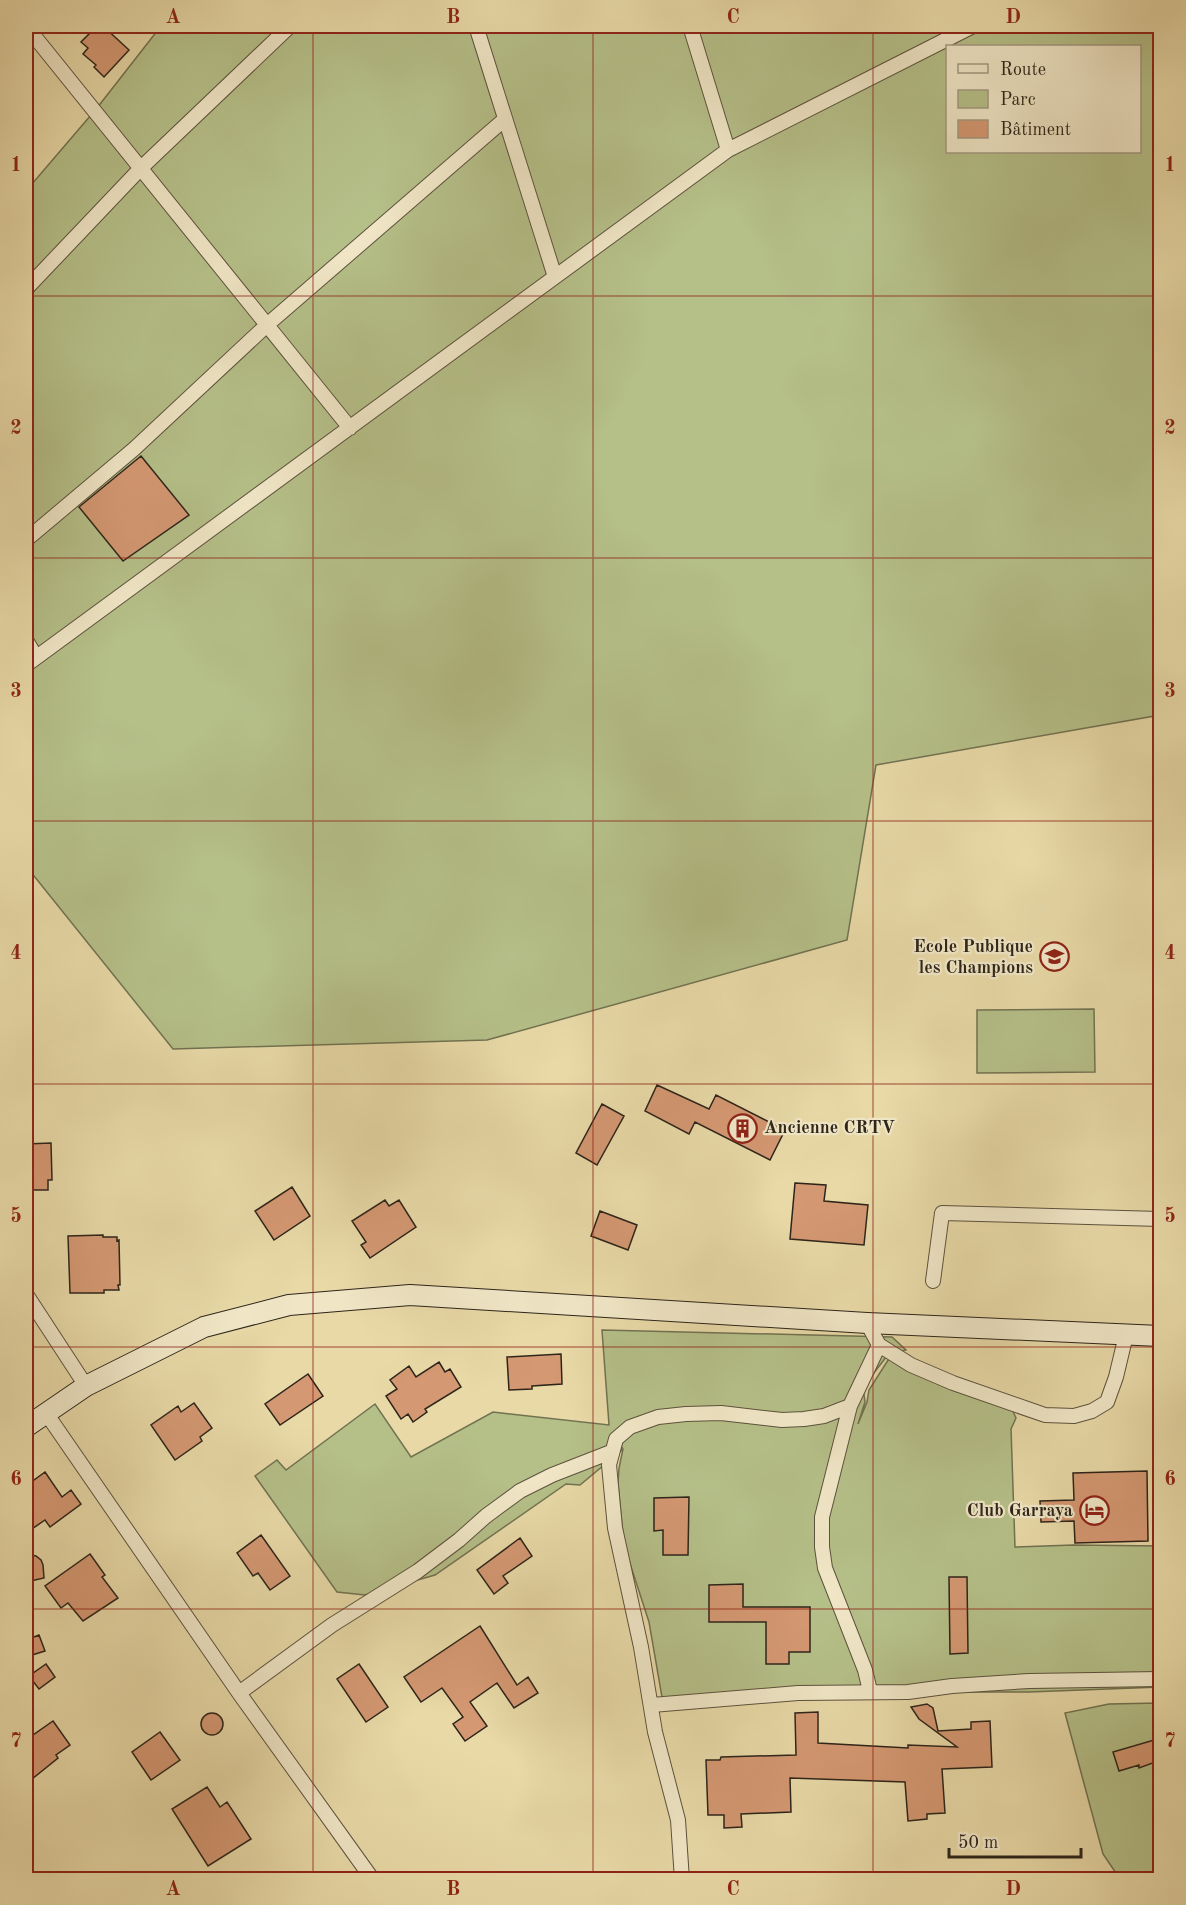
<svg xmlns="http://www.w3.org/2000/svg" width="1186" height="1905" font-family="'Old Standard TT',serif">
  <style>
    .green { fill: #b5bf88; stroke: #717251; stroke-width: 1.5; fill-rule: evenodd }
    .building { fill: #d49872; stroke: #2d251a; stroke-width: 1.5 }
    .lines { fill: none; stroke-linecap: round; stroke-linejoin: round }
    .street-casing { stroke: #5c523d; stroke-width: 16 }
    .secondary-casing { stroke: #2d251a; stroke-width: 22 }
    .street { stroke: #f0e6c6; stroke-width: 14 }
    .secondary { stroke: #f0e6c6; stroke-width: 20 }
    .grid { fill: none; stroke: #8f2418; stroke-width: 1.5; stroke-opacity: 0.55 }
    .labels { text-anchor: middle; dominant-baseline: central; stroke-width: 4.5; stroke-linejoin: round; paint-order: stroke }
    .poi-label { font-size: 18px; font-weight: bold; fill: #2d251a; stroke: #f0e6c6; text-anchor: end }
    .neatline { fill: none; stroke: #8f2418; stroke-width: 2 }
    .grid-label { font-size: 20px; text-anchor: middle; font-weight: bold; fill: #8f2418 }
  </style>
  <rect width="100%" height="100%" fill="#e8d9a7"/>
  <filter id="stains"><feTurbulence type="fractalNoise" baseFrequency=".00333" numOctaves="4"/><feColorMatrix values="0 0 0 0 .2 0 0 0 0 .09 0 0 0 0 .02 0 0 0 .5 -.17"/></filter>
  <radialGradient id="worn" r=".72"><stop offset=".6" stop-color="#630" stop-opacity="0"/><stop offset="1" stop-color="#630" stop-opacity=".3"/></radialGradient>
  <!-- green -->
  <path class="green" d="M161,26H1160V715L876,765L847,940L487,1040L173,1049L26,866V188L32,184L97,108ZM948,46H1140V152H948Z
    M1094,1009L1095,1072L977,1073V1010Z
    M602,1330L892,1337L906,1350L887,1356L863,1387L865,1402L858,1424L867,1402L869,1390L890,1357L1011,1407L1016,1418L1011,1429L1015,1547L1073,1545L1160,1546V1687L1029,1692H908L663,1703L649,1622L624,1545L618,1483L619,1468L623,1449L619,1442L622,1450L580,1485L566,1484L435,1575L365,1595L337,1592L255,1476L277,1460L286,1470L375,1404L411,1457L493,1412L609,1425Z
    M1160,1703V1879H1120L1103,1854L1065,1713L1109,1704Z"/>
  <!-- building -->
  <path class="building" d="M97,26H103L129,50L104,77L94,67L96,65L83,54L88,48L81,42Z
    M141,456L189,515L123,561L79,507Z
    M657,1085L709,1109L716,1095L785,1130L770,1160L695,1122L689,1134L645,1111Z
    M602,1104L624,1116L597,1165L576,1153Z
    M51,1143L52,1180H48V1190H26V1144Z
    M795,1183L826,1185L824,1201L868,1205L864,1245L790,1239Z
    M292,1187L310,1216L274,1240L255,1211Z
    M385,1200L389,1206L399,1200L416,1227L370,1258L361,1245L366,1242L352,1221Z
    M600,1211L637,1225L628,1250L591,1236Z
    M103,1235V1237H117V1241L119,1240L120,1285H118L119,1290H104V1293H70L68,1236Z
    M561,1354L562,1384L532,1386V1389L509,1390L507,1357Z
    M439,1362L445,1372L450,1369L461,1387L425,1409L427,1412L413,1422L408,1414L401,1419L386,1396L397,1389L390,1380L409,1366L416,1377Z
    M308,1374L323,1396L280,1425L265,1404Z
    M194,1403L212,1428L200,1437L202,1441L175,1460L151,1425L178,1406L181,1412Z
    M1147,1471L1148,1541L1075,1543L1074,1521L1041,1522L1040,1501L1074,1500L1073,1473Z
    M45,1472L62,1497L71,1490L81,1504L50,1527L45,1520L26,1533V1486Z
    M689,1497L688,1555H663V1530L654,1531V1498Z
    M261,1535L290,1576L270,1590L258,1573L253,1576L237,1553Z
    M520,1538L532,1556L503,1576L508,1583L494,1594L477,1570Z
    M26,1554L36,1556L41,1560L43,1565L44,1578L26,1582Z
    M90,1554L105,1575L102,1577L118,1598L83,1621L68,1603L61,1608L45,1586Z
    M949,1577H967L968,1653L950,1654Z
    M743,1584V1607H810V1652H789V1664H766V1622H709V1585Z
    M480,1626L517,1685L528,1677L538,1693L514,1708L497,1683L470,1702L487,1726L465,1741L453,1724L463,1717L442,1688L421,1702L404,1677Z
    M39,1635L45,1651L32,1655L26,1640Z
    M46,1664L55,1677L39,1689L29,1676Z
    M359,1664L388,1707L366,1722L337,1679Z
    M927,1704L933,1708L938,1731L971,1729V1722L990,1721L992,1767L942,1769L945,1813L927,1814V1819L908,1821L905,1782L790,1778L791,1812L741,1814L742,1827L724,1828V1815H708L706,1760H720L721,1757L796,1755L795,1713L818,1712V1743L908,1748V1745L957,1747L919,1719L911,1707Z
    M201 1724a11 11 0 1 1 22 0a11 11 0 1 1-22 0Z
    M53,1721L70,1745L56,1755L58,1758L32,1779L26,1771V1740Z
    M160,1732L180,1760L151,1780L132,1752Z
    M1161,1738V1760L1139,1768V1765L1119,1771L1113,1752Z
    M207,1787L220,1807L227,1802L251,1839L208,1866L172,1809Z"/>
  <g class="lines">
    <defs>
      <path id="street" d="M26,26L350,428
        M476,26L555,277
        M690,26L728,150
        M26,289L141,168L290,26
        M26,540L134,449L268,324L505,119
        M26,640L36,657
        M26,665L728,150L973,26
        M933,1281L942,1213L1160,1219
        M26,1294L86,1386
        M867,1323L879,1345L911,1365L953,1383L1045,1415L1074,1416L1092,1411L1107,1402L1116,1377L1126,1335
        M850,1406L822,1517V1547L825,1568L865,1670L870,1691
        M46,1413L239,1693L373,1880
        M239,1693L332,1625L418,1571L459,1540L486,1516L520,1491L552,1475L611,1452
        M652,1705L798,1693L908,1692L952,1686L1029,1681L1160,1679
        M682,1880L678,1820L655,1732L641,1647L615,1528L609,1465L616,1439L630,1427L658,1417L686,1414L721,1413L782,1420L804,1419L824,1416L850,1406L879,1345"/>
      <path id="secondary" d="M26,1427L86,1386L204,1327L289,1305L410,1295L867,1323L1160,1336"/>
    </defs>
    <!-- street casing -->
    <use href="#street" class="street-casing"/>
    <!-- secondary casing -->
    <use href="#secondary" class="secondary-casing"/>
    <!-- street -->
    <use href="#street" class="street"/>
    <!-- secondary -->
    <use href="#secondary" class="secondary"/>
  </g>
  <!-- grid -->
  <path class="grid" d="M313,26V1880M593,26V1880M873,26V1880M26,296H1160M26,558H1160M26,821H1160M26,1084H1160M26,1347H1160M26,1609H1160"/>
  <!-- icons -->
  <defs>
    <symbol id="school-ring" viewBox="-11 -11 22 22"><circle r="9.5" fill="#f0e6c6" stroke="#8f2418" stroke-width="1.5"/><path d="M0-5L7-2L0 1L-7-2ZM-4 1L0 2.5L4 1V4Q0 6-4 4Z" fill="#8f2418"/></symbol>
    <symbol id="building-ring" viewBox="-11 -11 22 22"><circle r="9.5" fill="#f0e6c6" stroke="#8f2418" stroke-width="1.5"/><path d="M-4-6H4V6H1V3H-1V6H-4ZM-2.5-4.3h1.7v1.8h-1.7ZM.8-4.3h1.7v1.8H.8ZM-2.5-1h1.7V.8h-1.7ZM.8-1h1.7V.8H.8Z" fill="#8f2418"/></symbol>
    <symbol id="hotel-ring" viewBox="-11 -11 22 22"><circle r="9.5" fill="#f0e6c6" stroke="#8f2418" stroke-width="1.5"/><path d="M-6-4.5h1.5V1H6V5H4.5V3h-9V5H-6ZM-4 0a1.8 1.8 0 1 1 3.6 0ZM.5 0V-2.5h3Q6-2.5 6 0Z" fill="#8f2418"/></symbol>
  </defs>
  <g fill-rule="evenodd">
    <use href="#school-ring" x="1038" y="940" width="33" height="33"/>
    <use href="#building-ring" x="726" y="1112" width="33" height="33"/>
    <use href="#hotel-ring" x="1078" y="1494" width="33" height="33"/>
  </g>
  <g class="labels">
    <!-- poi labels -->
    <g class="poi-label">
      <text x="1033" y="947">Ecole Publique<tspan x="1033" dy="21">les Champions</tspan></text>
      <text x="764" y="1128" text-anchor="start">Ancienne CRTV</text>
      <text x="1073" y="1511">Club Garraya</text>
    </g>
  </g>
  <!-- margin -->
  <rect width="1186" height="1905" fill="none" stroke="#e8d9a7" stroke-width="66"/>
  <!-- legend -->
  <rect x="946" y="45" width="195" height="108" fill="#f0e6c6" stroke="#a29981" stroke-width="1.5"/>
  <rect x="958" y="64" width="30" height="9" fill="#f0e6c6" stroke="#a29981" stroke-width="1.5"/>
  <text x="1000" y="75" font-size="18" fill="#2d251a">Route</text>
  <rect x="958" y="90" width="30" height="18" fill="#b5bf88" stroke="#a29981" stroke-width="1.5"/>
  <text x="1000" y="105" font-size="18" fill="#2d251a">Parc</text>
  <rect x="958" y="120" width="30" height="18" fill="#d49872" stroke="#a29981" stroke-width="1.5"/>
  <text x="1000" y="135" font-size="18" fill="#2d251a">Bâtiment</text>
  <!-- scale -->
  <path d="M949 1848v9h132v-9" fill="none" stroke="#2d251a" stroke-width="3"/>
  <text x="958" y="1848" font-size="18" fill="#2d251a" stroke="#f0e6c6" stroke-width="4.5" paint-order="stroke">50 m</text>
  <rect x="33" y="33" width="1120" height="1839" class="neatline"/>
  <g class="grid-label">
    <text x="173" y="23">A</text>
    <text x="453" y="23">B</text>
    <text x="733" y="23">C</text>
    <text x="1013" y="23">D</text>
    <text x="16" y="171">1</text>
    <text x="1170" y="171">1</text>
    <text x="16" y="434">2</text>
    <text x="1170" y="434">2</text>
    <text x="16" y="697">3</text>
    <text x="1170" y="697">3</text>
    <text x="16" y="959">4</text>
    <text x="1170" y="959">4</text>
    <text x="16" y="1222">5</text>
    <text x="1170" y="1222">5</text>
    <text x="16" y="1485">6</text>
    <text x="1170" y="1485">6</text>
    <text x="16" y="1747">7</text>
    <text x="1170" y="1747">7</text>
    <text x="173" y="1895">A</text>
    <text x="453" y="1895">B</text>
    <text x="733" y="1895">C</text>
    <text x="1013" y="1895">D</text>
  </g>
  <rect width="100%" height="100%" filter="url(#stains)"/>
  <rect width="100%" height="100%" fill="url(#worn)"/>
</svg>
